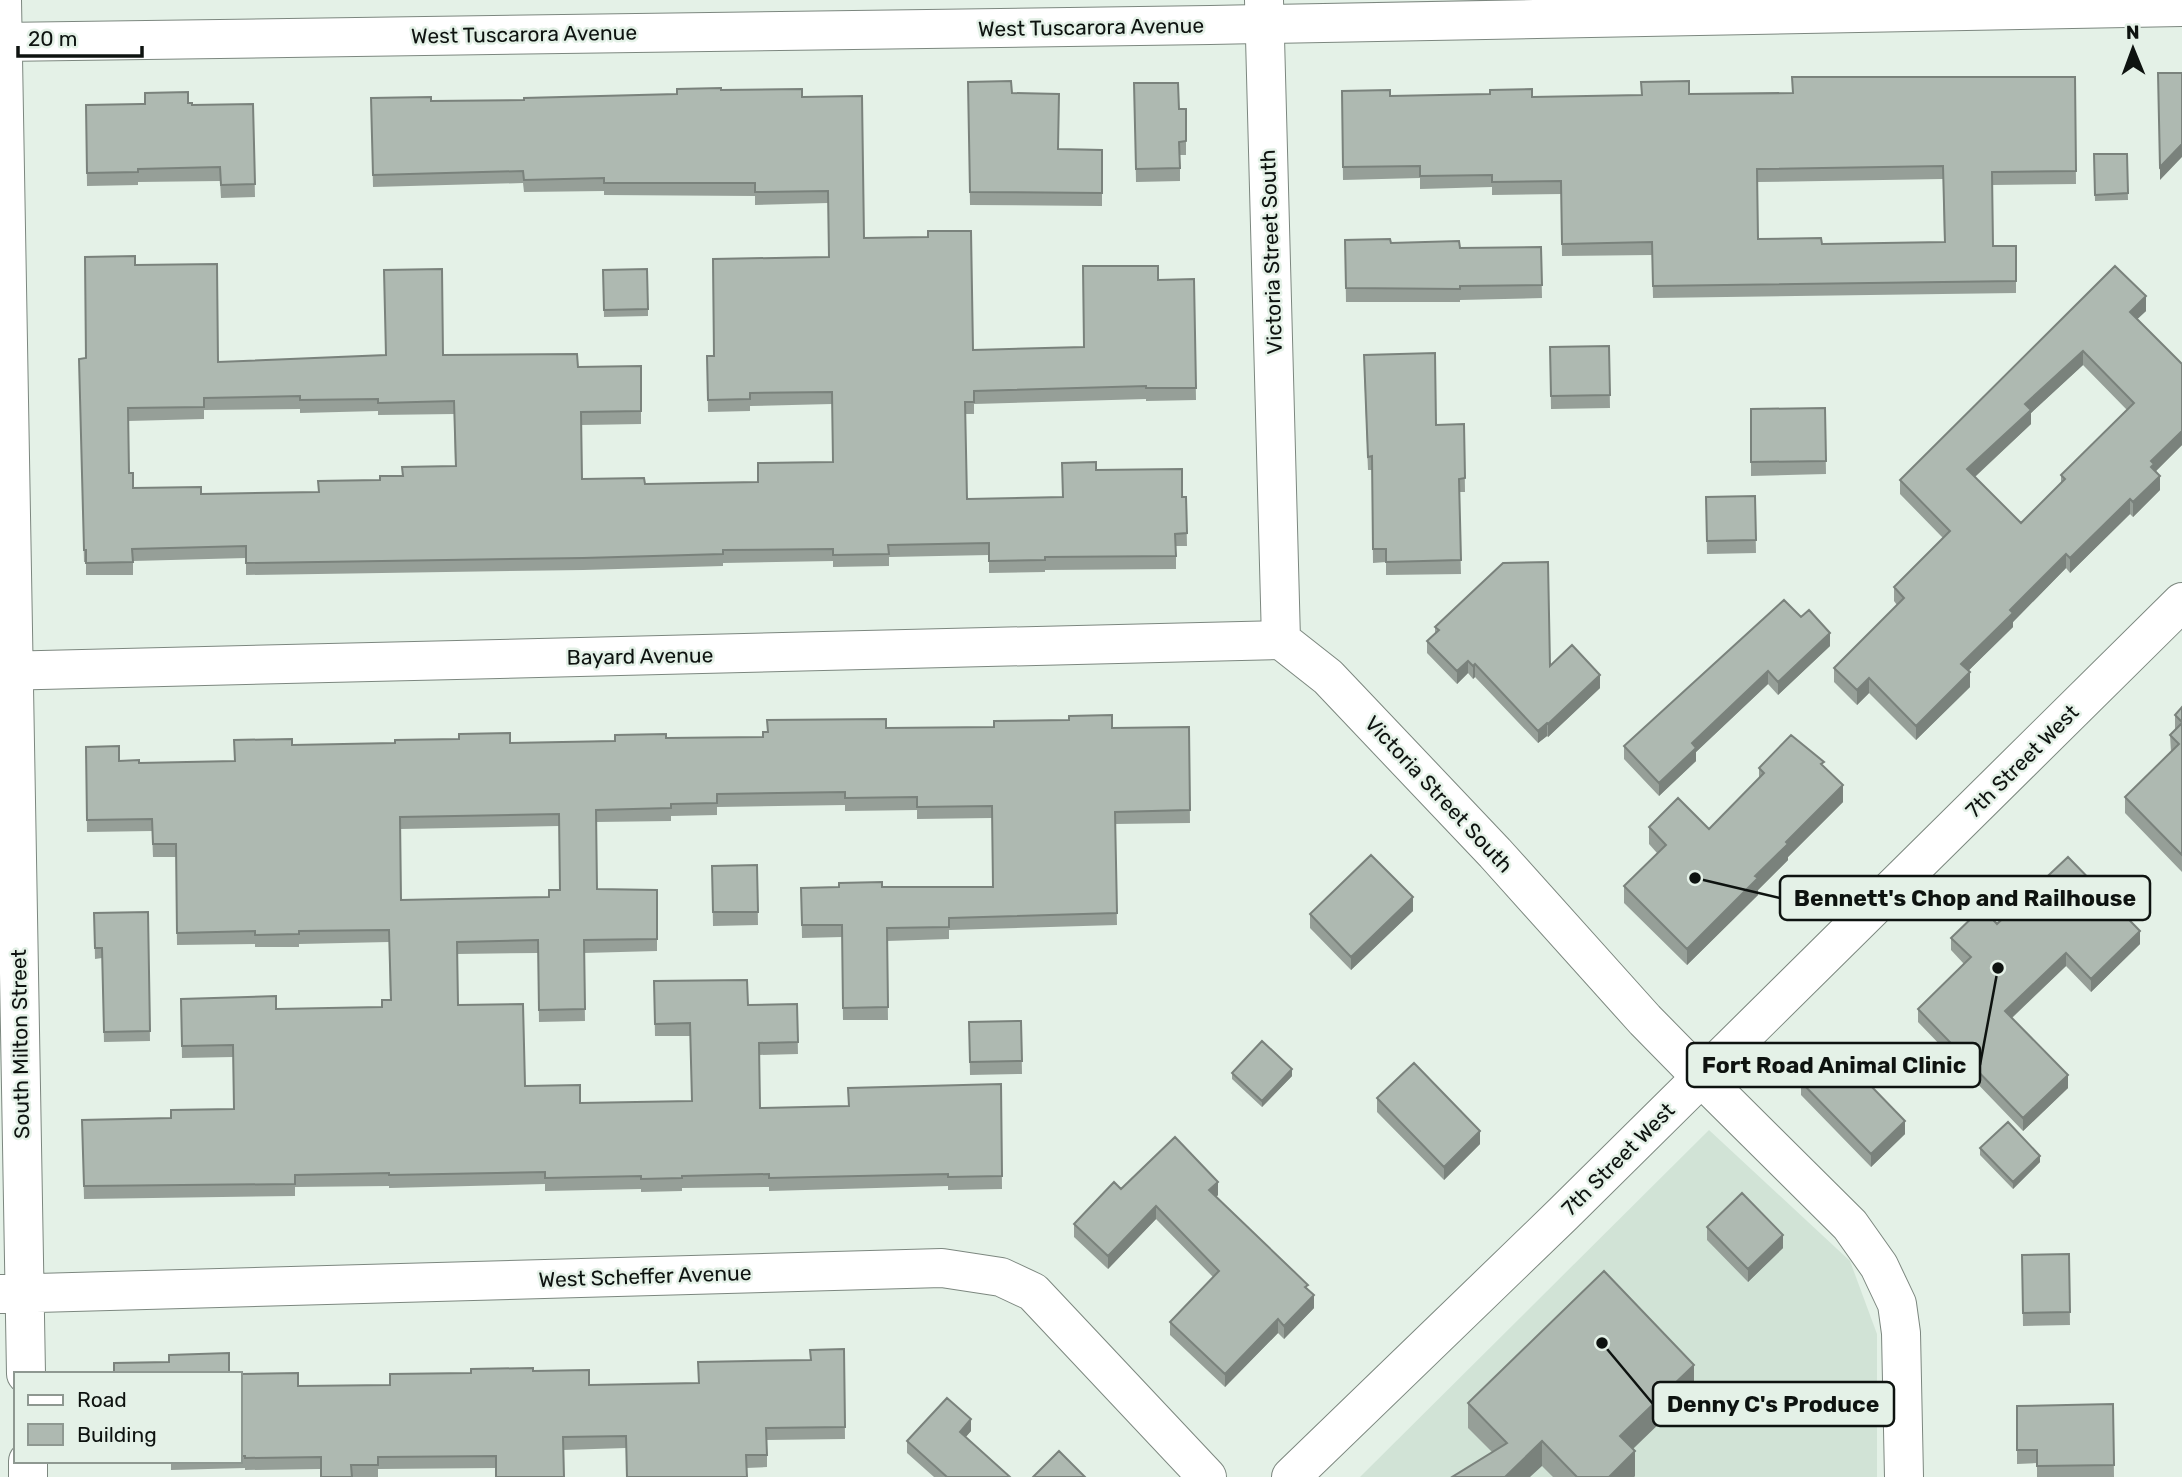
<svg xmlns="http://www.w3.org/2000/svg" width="2182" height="1477" font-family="Rubik,sans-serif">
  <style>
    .built { fill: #d1e3d6 }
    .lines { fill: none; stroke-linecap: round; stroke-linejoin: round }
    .minor-casing { stroke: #7c877f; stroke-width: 40 }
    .tertiary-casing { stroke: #7c877f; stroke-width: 40 }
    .secondary-casing { stroke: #7c877f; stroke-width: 40 }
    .minor { stroke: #fff; stroke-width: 38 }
    .tertiary { stroke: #fff; stroke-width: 38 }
    .secondary { stroke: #fff; stroke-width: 38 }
    .wall { fill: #969f98; fill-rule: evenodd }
    .shaded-wall { fill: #7a827c }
    .building { fill: #aeb9b1; stroke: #7a827c; stroke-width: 2; fill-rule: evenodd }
    .labels { text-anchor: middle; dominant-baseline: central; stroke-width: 5; stroke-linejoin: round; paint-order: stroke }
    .street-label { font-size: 21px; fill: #0e1310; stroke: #e4f1e7 }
    .leader { fill: none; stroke: #0e1310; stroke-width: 2.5 }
    .callout-dot { fill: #0e1310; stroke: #e4f1e7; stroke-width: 2.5 }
    .callout { fill: #e4f1e7; stroke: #0e1310; stroke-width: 2.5 }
    .callout-label { font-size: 23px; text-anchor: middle; font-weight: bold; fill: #0e1310 }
  </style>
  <rect width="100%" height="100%" fill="#e4f1e7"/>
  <!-- built -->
  <path class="built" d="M1709,1130L1850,1261L1877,1334V1477H1360Z"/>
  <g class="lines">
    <defs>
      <path id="minor" d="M2,0L26,1374
        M0,42L1210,25L2182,7
        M0,671L1281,640
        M1701,1077L1850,1225L1879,1266L1897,1304L1901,1333L1904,1477
        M0,1294L942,1268L1001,1277L1033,1292L1207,1477
        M28,1461V1477"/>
      <path id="tertiary" d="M1264,0L1281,640L1328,677L1495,853L1645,1020L1701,1077"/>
      <path id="secondary" d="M1291,1477L1563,1214L2182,602"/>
    </defs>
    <!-- minor casing -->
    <use href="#minor" class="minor-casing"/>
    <!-- tertiary casing -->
    <use href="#tertiary" class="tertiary-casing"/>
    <!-- secondary casing -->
    <use href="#secondary" class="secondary-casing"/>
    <!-- minor -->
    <use href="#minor" class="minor"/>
    <!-- tertiary -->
    <use href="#tertiary" class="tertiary"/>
    <!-- secondary -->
    <use href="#secondary" class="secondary"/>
  </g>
  <!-- wall -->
  <path class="wall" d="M2075,77L2076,184L1992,185L1993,246H2016V293L1653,298L1652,255L1562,256L1561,194L1492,195V187L1420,189V178L1343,180L1342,91L1390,96L1532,97L1793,93ZM1943,179L1944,242L1822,244L1758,239L1757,182Z
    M968,82L1012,93L1059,149L1102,150V206L970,205Z
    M1134,83L1179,109L1186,141V155H1180V181L1136,182Z
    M721,90L802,97L864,238L973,350L1084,347L1158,280L1194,279L1196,400L1146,401V399L974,404V414H965L967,499L1063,497L1096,470L1182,497H1186L1187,546H1176V569L1045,570V572L989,573V555L889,557V566L833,567V561L723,563V566L583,570L246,575V558L133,561V575H86V562H84L79,359L86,358L135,265L218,362L443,355L578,367L641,366V424L581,425L582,479L645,484L758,482L833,462L832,404L750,406V411L708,412L707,356H714L829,257L828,203L755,205V196L604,195V191L524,192L523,183L373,187L371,98L431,101L524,100L677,94ZM300,409V413L378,411V415L454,414L455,466L319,492L201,494L133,488L129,473L128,421L204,419V410Z
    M188,103L192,105L253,104L255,197L221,198L220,181L138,182V185L87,186L86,105Z
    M2094,154H2127L2128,200L2095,201Z
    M1345,240L1460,248L1541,247L1542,298L1460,300V302H1346Z
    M603,270L648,309V316L604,317Z
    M2146,296V311L2137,319L2182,364V445L2156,471L2160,490L2133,517L2130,514L2070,573L2066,568L2013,622V627L1968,671L1970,687L1916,740L1869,693L1857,705L1834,682V668L1897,605L1894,601V587L1943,538L1900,494V480ZM2083,365L2127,410L2061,475V483L2021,523L1975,477L2031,424V413Z
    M1609,346L1610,408L1551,409L1550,347Z
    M1364,368L1436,425L1464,424L1465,492H1459L1461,574L1386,575V562L1373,563L1372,470H1368Z
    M1825,408L1826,474L1751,476V409Z
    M1755,496L1756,553L1707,554L1706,497Z
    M1801,617L1830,646L1778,695L1768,684L1696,752V761L1659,796L1624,759V746Z
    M1435,627L1550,666L1600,688L1548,737L1547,736L1538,743L1475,677L1473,679L1468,673L1457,684L1427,653V641L1435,633Z
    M2182,707V872L2125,813V797L2171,752L2170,735L2175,730V715Z
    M1189,727L1190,823L1115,824L1117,925L949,930V939L887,941L888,1020H843L842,937L802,938L801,888L882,887H993L992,818L917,819V810L845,811V805L717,807V815L671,816V821L596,822L597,889L657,890V951L584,953L585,1021L539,1022L538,953L457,954L458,1005L525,1086L580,1103L692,1101L690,1036H655L654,981L748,1005L797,1004L798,1054L759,1055L760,1108L848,1106L1001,1084L1002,1189L948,1190V1186L769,1191V1187L682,1188V1191L641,1192V1189L545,1191V1184L389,1188V1186L295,1187V1196L84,1199L82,1120L171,1118L234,1109L233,1057L182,1058L181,999L276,1009L382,1007L390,1000L389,942L299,944V947H255V944L177,945L176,857H153L152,831L87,832L86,747L119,761L139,763L234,761L292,745L510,743L763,737L886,728H1112ZM559,826L560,890L549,897L401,900L400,829Z
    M1824,766L1843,802L1788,857V860L1758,890V895L1687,965L1624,903V886L1657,853L1649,844V827L1709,829L1759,779V768Z
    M757,865L758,925L713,926L712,866Z
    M1413,911L1351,970L1310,928V914Z
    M148,912L150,1041L104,1042L102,958L95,959L94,913Z
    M1997,924L2140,944L2091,992L2066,966L2012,1018L2068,1088L2023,1131L1918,1022V1009L1964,964L1951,950V938Z
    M1021,1021L1022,1074L970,1075L969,1022Z
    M1232,1073L1292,1076L1262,1107L1232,1079Z
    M1801,1082L1905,1134L1871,1167L1801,1095Z
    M1377,1098L1480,1144L1444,1180L1377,1112Z
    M1980,1148L2040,1162L2013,1189L1980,1155Z
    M1121,1189L1218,1195L1216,1197L1308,1289L1314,1308L1284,1339L1278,1333L1225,1387L1170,1335V1322L1213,1277L1156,1219L1108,1269L1074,1237V1224Z
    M1707,1227L1783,1248L1748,1282L1707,1240Z
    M2069,1254L2070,1325L2023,1326L2022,1255Z
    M844,1349L845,1439L767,1440V1467L746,1468L626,1448L563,1450L496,1468L378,1469V1477H321V1469L245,1470V1468L171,1470V1462L124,1463V1461H240V1374L298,1386L390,1385L533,1371L589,1385L698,1383L811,1360Z
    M1694,1390L1633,1449L1635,1476L1634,1477H1553L1542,1466L1492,1452L1468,1428V1403Z
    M2113,1404L2114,1477H2037V1463L2017,1464V1406Z
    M971,1431L965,1437L1010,1477H934L907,1453V1441Z"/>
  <!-- shaded-wall -->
  <path class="shaded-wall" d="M2182,144V157L2160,180V167Z
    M2146,296V311L2130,326V312Z
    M2083,351V365L2031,413V424L1967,484V469L2025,404Z
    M2182,431V445L2154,473V478L2151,461Z
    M2160,476V490L2133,517V502Z
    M2130,499V514L2070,573V558Z
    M2066,554V568L2013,622V627L1961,678V664L2010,610Z
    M1830,633V646L1778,695V682Z
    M1468,661V673L1457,684V671Z
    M1475,664V677L1473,679V666Z
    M1768,671V684L1696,752V761L1659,796V783L1692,743Z
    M1970,672V687L1916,740V726Z
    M1600,675V688L1548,737V724Z
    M1869,678V693L1857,705V690Z
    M1547,723V736L1538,743V731Z
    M1843,785V802L1788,857V860L1758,890V895L1687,965V949L1786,842Z
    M1413,897V911L1351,970V957Z
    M2140,931V944L2091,992V979Z
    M2066,953V966L2005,1024V1011Z
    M1292,1069V1076L1262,1107V1101Z
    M2068,1075V1088L2023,1131V1118Z
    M1905,1121V1134L1871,1167V1154Z
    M1480,1131V1144L1444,1180V1167Z
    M2040,1156V1162L2013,1189V1182Z
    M1218,1182V1195L1209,1204V1190Z
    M1156,1206V1219L1108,1269V1256Z
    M1783,1235V1248L1748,1282V1269Z
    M1314,1295V1308L1284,1339V1326Z
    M1278,1319V1333L1225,1387V1374Z
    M1694,1365V1390L1620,1461V1436Z
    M971,1419V1431L960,1444V1432Z
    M1542,1441V1466L1530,1477H1505Z
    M1635,1451V1476L1634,1477H1609Z"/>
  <!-- building -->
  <path class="building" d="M2158,73H2182V144L2160,167Z
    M1792,77H2075L2076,171L1992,172L1993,246H2016V281L1653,286L1652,242L1562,244L1561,181L1492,182V175L1420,176V166L1343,167L1342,91L1390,90V96L1490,94V90L1532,89V97L1642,95L1641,82L1689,81V94L1793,93ZM1943,166L1945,242L1822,244L1821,238L1758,239L1757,169Z
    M1011,81L1012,93L1059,94L1058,149L1102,150V193L970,192L968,82Z
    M1134,83H1178L1179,109H1186V141L1179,142L1180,168L1136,169Z
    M721,88V90L802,89V97L862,96L864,238L928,237V231H971L973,350L1084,347L1083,266H1158V280L1194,279L1196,388H1146V386L974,391V402H965L967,499L1063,497L1062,463L1096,462V470L1182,469V497H1186L1187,533L1175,534L1176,556L1045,557V560L989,561V543L888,545L889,554L833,555V549L723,550V554L583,558L246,563V546L132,549L133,562L86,563V550H84L79,359L86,358L85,257L135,256V265L217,264L218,362L386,355L384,270L442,269L443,355L577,354L578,367L641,366V411L581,412L582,479L644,478L645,484L758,482V463L833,462L832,392L750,393V399L708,400L707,356H714L713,259L829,257L828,191L755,192V183H604V178L524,180L523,171L373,175L371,98L431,97V101L524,100V98L677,94V89ZM300,396V400L378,399V403L454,401L456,466L402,467L403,476H380V480L318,481L319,492L201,494V487L133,488V473H129L128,408L204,407V398Z
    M188,92V103H192V105L253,104L255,184L221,185L220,167L138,169V172L87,173L86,105L142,104H145V93Z
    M2094,154H2127L2128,193L2095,195Z
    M1390,239L1391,243L1459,241L1460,248L1541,247L1542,285L1460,286V289L1346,288L1345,240Z
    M2115,266L2146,296L2130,312L2182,364V431L2151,461L2154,464L2151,467L2160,476L2133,502L2130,499L2070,558L2066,554L2010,610L2013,613L1961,664L1970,672L1916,726L1869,678L1857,690L1834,668L1904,598L1894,587L1950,531L1900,480ZM2083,351L2134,403L2061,475L2065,479L2021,523L1967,469L2031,410L2025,404Z
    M647,269L648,309L604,310L603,270Z
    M1609,346L1610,395L1551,396L1550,347Z
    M1435,353L1436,425L1464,424L1465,478L1459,479L1461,560L1386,562V549H1373L1372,456L1368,457L1364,355Z
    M1825,408L1826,461L1751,462V409Z
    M1755,496L1756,540L1707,541L1706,497Z
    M1548,562L1550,666L1572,645L1600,675L1548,724L1547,723L1538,731L1475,664L1473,666L1468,661L1457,671L1427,641L1439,630L1435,627L1503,563Z
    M1784,600L1801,617L1809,610L1830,633L1778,682L1768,671L1692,743L1696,748L1659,783L1624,746Z
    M2182,707V722L2175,715Z
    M1112,715V728L1189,727L1190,810L1115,812L1117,913L949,918V927L887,928L888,1007L843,1008L842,925H802L801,888L839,887V883L882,882V887H993L992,806L917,807V797L845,798V792L717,794V803L671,804V808L596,810L597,889L657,890V939L584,940L585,1009L539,1010L538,940L457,942L458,1005L523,1004L525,1086L580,1085V1103L692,1101L690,1023L655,1024L654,981L747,980L748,1005L797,1004L798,1042L759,1043L760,1108L849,1106L848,1088L1001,1084L1002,1176L948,1177V1174L769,1178V1174L682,1176V1178L641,1179V1176L545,1178V1172L389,1175V1173L295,1175V1184L84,1186L82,1120L171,1118V1110L234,1109L233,1045L182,1046L181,999L276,996V1009L382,1007V1000H391L389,930L299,931V934L255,935V931L177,933L176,844H153L152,819L87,820L86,747L119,746V761L139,760V763L235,761L234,740L292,739V745L395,743V740L459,739V734L510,733V743L615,741V735L666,734V738L763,737V732H768L767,720L886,719V728L994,727V721L1069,720V716ZM559,814L560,890H549V897L401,900L400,817Z
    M2182,723V855L2125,797L2179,744L2170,735Z
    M1791,735L1824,762L1821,764L1843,785L1786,842L1788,844L1755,876L1758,878L1687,949L1624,886L1666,845L1649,827L1678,798L1709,829L1764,773L1759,768Z
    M1371,855L1413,897L1351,957L1310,914Z
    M2068,857L2140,931L2091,979L2066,953L2005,1011L2068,1075L2023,1118L1918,1009L1971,957L1951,938L1982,908L1997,924Z
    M757,865L758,912H713L712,866Z
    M148,912L150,1031L104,1032L102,948H95L94,913Z
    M1021,1021L1022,1061L970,1062L969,1022Z
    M1262,1041L1292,1069L1262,1101L1232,1073Z
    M1835,1049L1905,1121L1871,1154L1801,1082Z
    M1414,1063L1480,1131L1444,1167L1377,1098Z
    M2008,1122L2040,1156L2013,1182L1980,1148Z
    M1175,1137L1218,1182L1209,1190L1308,1285L1305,1287L1314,1295L1284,1326L1278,1319L1225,1374L1170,1322L1219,1271L1156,1206L1108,1256L1074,1224L1114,1182L1121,1189Z
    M1742,1193L1783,1235L1748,1269L1707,1227Z
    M2069,1254L2070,1312L2023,1313L2022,1255Z
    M1604,1271L1694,1365L1620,1436L1635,1451L1609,1477H1577L1542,1441L1505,1477H1452L1507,1443L1468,1403Z
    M844,1349L845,1427L766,1428L767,1455H746L747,1477H627L626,1436L563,1437L564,1477H496V1456L378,1457V1465H351L352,1477H321V1457L245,1458V1456H240V1374L298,1373V1386L390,1385V1374L471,1373V1369L533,1368V1371L589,1370V1385L699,1383L698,1362L811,1360L810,1350Z
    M229,1353V1374H114V1363L169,1362V1355Z
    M947,1398L971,1419L960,1432L1010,1477H947L907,1441Z
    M2113,1404L2114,1465L2037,1466V1450H2017V1406Z
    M1059,1451L1085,1477H1033Z"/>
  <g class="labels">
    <!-- street labels -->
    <g class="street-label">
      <text transform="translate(1091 27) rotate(-1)">West Tuscarora Avenue</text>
      <text transform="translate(524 34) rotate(-1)">West Tuscarora Avenue</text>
      <text transform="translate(1271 252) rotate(-92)">Victoria Street South</text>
      <text transform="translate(640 656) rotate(-1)">Bayard Avenue</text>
      <text transform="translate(2022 761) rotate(-45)">7th Street West</text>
      <text transform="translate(1439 794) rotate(47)">Victoria Street South</text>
      <text transform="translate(20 1044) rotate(-91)">South Milton Street</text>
      <text transform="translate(1618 1159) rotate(-45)">7th Street West</text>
      <text transform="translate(645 1276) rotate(-2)">West Scheffer Avenue</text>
    </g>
  </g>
  <!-- callouts -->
  <path class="leader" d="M1695 878L1780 898M1998 968L1980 1065M1602 1343L1653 1404"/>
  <g class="callout-dot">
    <circle cx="1695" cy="878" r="7"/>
    <circle cx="1998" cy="968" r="7"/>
    <circle cx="1602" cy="1343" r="7"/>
  </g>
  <g class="callout">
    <rect x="1780" y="876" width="370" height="44" rx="7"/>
    <rect x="1687" y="1043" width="293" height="44" rx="7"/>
    <rect x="1653" y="1382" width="241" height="44" rx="7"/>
  </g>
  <g class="callout-label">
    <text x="1965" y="906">Bennett's Chop and Railhouse</text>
    <text x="1834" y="1073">Fort Road Animal Clinic</text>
    <text x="1773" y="1412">Denny C's Produce</text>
  </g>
  <!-- legend -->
  <rect x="14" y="1372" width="228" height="91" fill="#e4f1e7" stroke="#8e9891" stroke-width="2"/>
  <rect x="28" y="1395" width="35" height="10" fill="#ffffff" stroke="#8e9891" stroke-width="2"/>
  <text x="77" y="1407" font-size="21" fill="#0e1310">Road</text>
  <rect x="28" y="1424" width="35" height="21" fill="#aeb9b1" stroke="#8e9891" stroke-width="2"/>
  <text x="77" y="1442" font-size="21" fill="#0e1310">Building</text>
  <!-- north arrow -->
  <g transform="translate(2133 49) rotate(359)" stroke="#e4f1e7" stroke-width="5" paint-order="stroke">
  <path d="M0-5L12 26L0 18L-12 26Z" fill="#0e1310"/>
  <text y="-10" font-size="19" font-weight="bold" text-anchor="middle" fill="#0e1310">N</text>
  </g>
  <!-- scale -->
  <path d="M18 46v10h124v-10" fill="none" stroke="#0e1310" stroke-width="3.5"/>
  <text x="28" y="46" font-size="21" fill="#0e1310" stroke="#e4f1e7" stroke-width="5" paint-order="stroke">20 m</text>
</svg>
